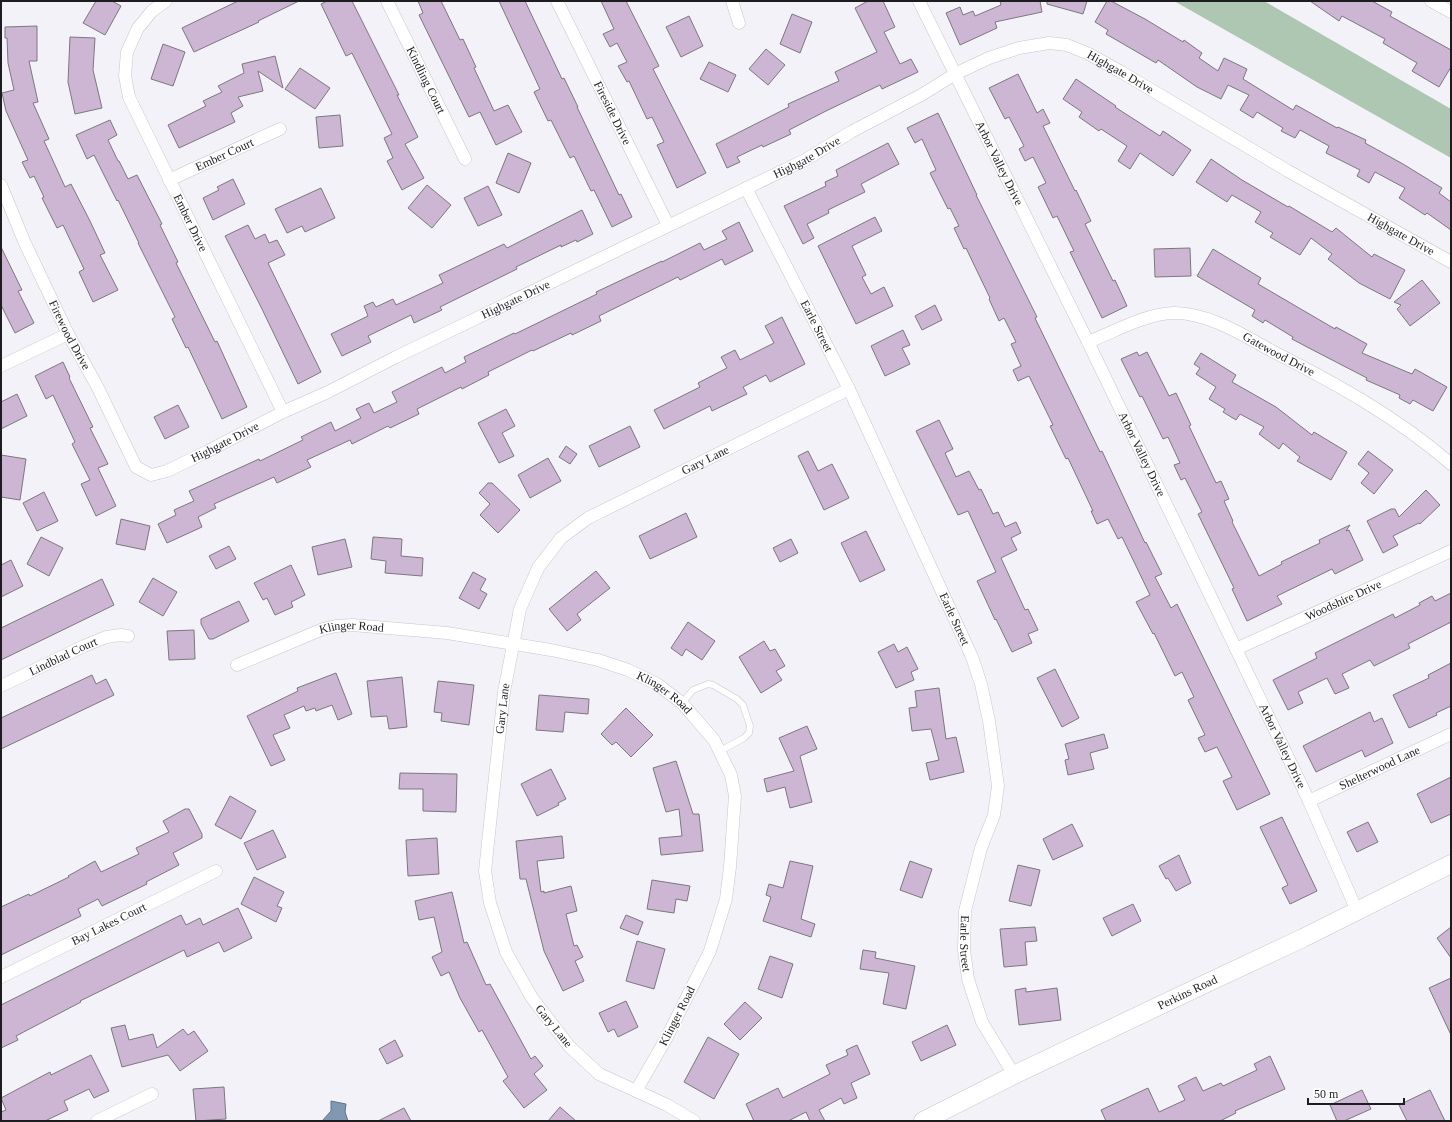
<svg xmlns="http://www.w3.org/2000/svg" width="1452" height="1122" font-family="Georgia,serif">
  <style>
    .green { fill: #adc7b2 }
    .water { fill: #8297b1; stroke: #647286 }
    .building { fill: #ccb6d3; stroke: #7c787d }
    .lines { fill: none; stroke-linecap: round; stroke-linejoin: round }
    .service-casing { stroke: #c6c6cc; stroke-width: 7 }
    .minor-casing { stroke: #c6c6cc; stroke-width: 13 }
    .secondary-casing { stroke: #c6c6cc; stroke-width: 19 }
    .service { stroke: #fff; stroke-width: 6 }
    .minor { stroke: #fff; stroke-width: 12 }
    .secondary { stroke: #fff; stroke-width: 18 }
    .labels { text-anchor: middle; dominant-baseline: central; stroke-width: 3.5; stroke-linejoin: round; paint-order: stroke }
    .street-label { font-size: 12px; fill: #1d1d20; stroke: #fff }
  </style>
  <rect width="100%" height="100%" fill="#f2f2f8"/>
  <!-- green -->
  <path class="green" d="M1174,1H1264L1451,109V158Z"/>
  <!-- water -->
  <path class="water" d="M331,1101L346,1104L345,1112L348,1121H322L331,1111Z"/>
  <!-- building -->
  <path class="building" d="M96,1H112L121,6L105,35L83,23Z
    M238,1H299L258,21L259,22L194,52L182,28Z
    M327,1H352L399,95H397L418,137L405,144L424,178L402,190L387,161L393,158L384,138L392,134L352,53L346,56L321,4Z
    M418,1H441L460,40L463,39L476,67L474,68L494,111L508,105L522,132L496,145L480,112L469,117L419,15L423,13Z
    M499,1H525L562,79L564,78L578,107H577L619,195L621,194L632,217L612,227L594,190L591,191L574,156L570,158L551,120L548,121L534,92L540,89Z
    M601,1H626L659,66L653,69L706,173L677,188L657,145L664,142L652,117L647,119L629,81L627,82L618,66L627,62L617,43L610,47L603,34L614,29Z
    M868,1H883L895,27L884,32L900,64L911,59L918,72L882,89L880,85L826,111L789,130L791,134L763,147L762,145L737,157L740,162L727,168L716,144L789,107L788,104L839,81L835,72L877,52L855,8Z
    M1000,1H1040L1042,12L995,22L997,28L960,45L946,13L960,7L963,15L973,11L975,16L1001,5Z
    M1047,1H1087L1083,14L1047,4Z
    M1107,1H1111L1145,19L1183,42L1184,40L1202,53L1199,58L1218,71L1224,58L1247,69L1243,79L1293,110L1296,105L1337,128L1338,127L1366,140L1365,143L1403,164L1442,188L1439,193L1451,202V230L1427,213L1425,215L1399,198L1405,188L1375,172L1369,183L1357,176L1360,170L1326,153L1329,146L1300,130L1295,138L1281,131L1283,128L1257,112L1253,118L1240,110L1249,95L1228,85L1221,99L1197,87L1158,60L1156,63L1106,34L1108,30L1095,22Z
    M1310,1H1372L1392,12L1390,16L1451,50V67L1439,87L1412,71L1417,63L1383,43L1385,39L1342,16L1339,21Z
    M792,14L812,22L800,53L780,44Z
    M689,16L703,46L681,57L666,27Z
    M37,26V61H29L38,102L33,103L49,139L44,141L65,187L71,184L90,221L105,253L100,255L118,290L93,302L79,272L84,269L63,225L57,228L42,198L44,197L34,176L30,178L22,162L28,160L6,111L2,93L14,90L8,63L7,38H5V27Z
    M70,37L95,38L93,70L102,108L75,114L68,82Z
    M163,44L185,52L173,86L151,79Z
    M766,49L785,65L768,85L749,69Z
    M275,56L283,88L258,71L263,91L238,97L243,106L231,113L235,122L179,148L168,125L206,106L203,101L222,92L218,86L244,73L242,64Z
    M709,62L736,75L728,92L700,79Z
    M300,68L330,88L315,109L285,89Z
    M1018,74L1037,113L1043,109L1050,123L1043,126L1075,191L1076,190L1091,221L1085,224L1113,281L1115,280L1127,306L1102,318L1070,252L1074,251L1057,216L1053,218L1038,187L1046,183L1033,157L1025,161L1019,149L1024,146L1009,117L1005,119L989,88Z
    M1076,79L1116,106L1115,107L1160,136L1163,131L1191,150L1173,176L1140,153L1130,169L1118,161L1127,146L1101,129L1099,131L1079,117L1082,112L1063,99Z
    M938,113L977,195H976L1037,317L1035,318L1100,452L1102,451L1145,543L1146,542L1162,574L1155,577L1171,608L1177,604L1270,794L1237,810L1223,781L1232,777L1217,747L1205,752L1198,738L1205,735L1188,700L1194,697L1182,672L1175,676L1154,633L1153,634L1136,602L1150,595L1122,537L1118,539L1108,519L1097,524L1091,511H1093L1068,458L1066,459L1050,426L1053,425L1029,376L1018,381L1013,370L1021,366L1011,344L1016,342L1004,318L999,321L989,299L990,298L966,248L964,249L954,228L959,226L950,208L948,209L930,173L936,170L922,139L915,143L907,128Z
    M340,115L343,146L319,148L316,117Z
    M110,120L117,135L108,140L118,161H119L128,179L137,175L162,224L160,225L178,262L176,263L215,342L217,341L247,407L222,419L188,347L186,348L172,319L175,317L138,243H139L118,200L117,201L94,155L87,159L76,135Z
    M888,143L899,164L861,184L865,192L828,210L829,213L807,224L814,238L803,244L784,206L826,186L825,182L838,176L836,170Z
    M508,153L531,163L519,193L496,183Z
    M1211,159L1242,180L1288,207L1289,206L1332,232L1336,228L1372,257L1374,254L1405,270L1390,299L1359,283L1328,259L1332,254L1311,238L1300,255L1270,237L1273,233L1255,222L1261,212L1232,195L1227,202L1196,182Z
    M233,179L245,204L213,220L203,198L219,190L217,187Z
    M427,185L451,205L432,228L408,208Z
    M488,186L502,215L478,226L464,198Z
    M321,188L335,218L305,232L302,226L287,233L275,209Z
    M582,210L593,234L577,242L576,240L561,247V245L516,267L517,269L440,307L442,310L414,323L411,315L368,336L371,342L342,356L331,334L368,316L364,306L373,302L376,307L393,299L396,305L443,283L439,275L504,244L507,248Z
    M875,217L882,231L852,246L866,275L862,277L871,294L884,287L893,306L856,324L818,246Z
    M739,222L753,251L725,265L722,259L680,280L678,277L599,316L601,321L572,335L571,333L533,351L532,350L488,372L489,375L462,389L461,387L417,409L419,414L390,428L388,426L352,444L350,440L307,460L311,467L277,483L274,477L214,504L216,508L198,517L202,527L167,543L158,524L176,515L174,510L194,501L189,491L259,459L260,461L303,440L301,437L331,422L335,431L361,418L356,409L369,403L374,413L397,402L392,392L442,367L445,373L466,362L464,357L514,333L515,334L597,294L596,292L662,261V262L700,243L704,250L727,239L722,231Z
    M248,225L255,239L265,234L269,243L277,240L285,255L268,263L321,372L298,384L262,309L225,236Z
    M1,247L22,290L18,291L34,323L15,333L1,305Z
    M1190,248L1191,276L1155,277L1154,249Z
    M1213,249L1261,278L1258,284L1335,329L1336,327L1367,344L1362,353L1412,374L1415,369L1447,387L1433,411L1413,400L1410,404L1399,398L1400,395L1366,380L1367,378L1307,347L1292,339L1293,337L1265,320L1263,323L1252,316L1255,310L1197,276Z
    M1422,280L1440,303L1410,326L1397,309L1401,305L1394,302Z
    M935,305L942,320L922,330L915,316Z
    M782,317L805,364L770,382L766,375L743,387L747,394L712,411L710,406L664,429L654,410L700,387L698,383L727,368L721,357L735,350L740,360L774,343L765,326Z
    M903,330L910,345L902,348L910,364L885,376L871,346Z
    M1137,352L1139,356L1147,352L1169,396L1176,393L1191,425L1189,426L1216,483L1221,481L1229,499L1224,501L1233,521L1232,522L1259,576L1282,564L1281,562L1320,543L1319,540L1350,525L1346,531L1349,530L1363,560L1335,574L1332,569L1277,596L1282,604L1247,621L1232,589L1234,588L1198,514L1202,512L1185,478L1181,480L1174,465L1180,463L1168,437L1163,439L1142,396L1140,397L1121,359Z
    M1201,353L1236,375L1232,382L1276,407L1312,435L1314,432L1347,452L1331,480L1297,461L1300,457L1283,443L1279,449L1259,434L1264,427L1240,414L1236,420L1223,412L1225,409L1209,399L1216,387L1196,374L1200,368L1194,364Z
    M63,362L70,377L69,378L93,427L90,428L108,464L98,468L116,506L96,516L81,484L90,480L72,444L75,442L53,395L46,399L35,376Z
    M17,394L27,416L1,429V402Z
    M178,405L189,427L165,439L154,417Z
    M506,409L515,426L502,433L514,456L499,463L478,423Z
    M939,420L953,449L945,453L956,477L969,471L979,490L981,489L993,514L998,512L1005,527L1016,522L1021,533L1011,538L1017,550L1001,558L1025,610L1028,609L1038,630L1028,634L1032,643L1012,652L996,619L995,620L977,581L996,572L968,511L958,515L916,431Z
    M630,426L640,447L599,467L589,446Z
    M566,446L577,454L570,464L559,457Z
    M808,451L818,471L832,464L849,498L824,510L798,456Z
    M1368,451L1393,470L1374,494L1361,483L1369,473L1358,464Z
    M1,455L26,459L20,500L1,497Z
    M548,458L561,481L530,498L518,475Z
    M488,483H492L520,510L498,533L480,515L490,504L479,493Z
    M1426,490L1440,505L1420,524L1419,523L1393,536L1398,545L1383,553L1367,521L1391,509H1395L1399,517Z
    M44,492L58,521L37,531L23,503Z
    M686,513L697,537L650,559L639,536Z
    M121,519L150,526L145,550L116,544Z
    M866,531L885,570L860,582L841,543Z
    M41,537L63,548L49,576L27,564Z
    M373,537L402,539L401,556L423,558L422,576L385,573L386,561L371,559Z
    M345,539L352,567L318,575L312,547Z
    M791,539L798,553L780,562L773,548Z
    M229,546L236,559L216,569L209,556Z
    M11,560L23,586L1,597V565Z
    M291,565L305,595L291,602L293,607L275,615L267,598L263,600L254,583Z
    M596,571L610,588L577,614L581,620L567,631L549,609Z
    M473,572L486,579L480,590L487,594L479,609L459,598Z
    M153,578L177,592L163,616L139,602Z
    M102,579L114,605L1,660V628Z
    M1451,593V622L1408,644L1410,648L1374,666L1370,660L1342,674L1349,688L1335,694L1327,678L1298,692L1303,703L1288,710L1273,680L1317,658L1315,653L1393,614L1395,618L1420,605L1419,603L1432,596L1435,601Z
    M239,601L249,621L213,639H209L201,624V619Z
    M688,622L715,641L702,660L686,649L682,656L671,648Z
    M194,630L195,659L169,660L167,631Z
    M764,641L770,651L775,649L785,666L776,671L782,680L761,693L739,657Z
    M894,644L898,652L907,647L918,669L911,672L914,680L896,688L878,652Z
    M1451,663V706L1436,713L1437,715L1409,728L1393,695L1429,678L1428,675Z
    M1055,669L1079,718L1062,727L1037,678Z
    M336,673L352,714L338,720L332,705L316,711L315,708L306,711L304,706L284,715L290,728L273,735L285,760L271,766L247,716L298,691L297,688Z
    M92,675L96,684L106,679L114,695L1,749V718Z
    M402,677L407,727L389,729L387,716L371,717L367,681Z
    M438,681L474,685L469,725L441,721L442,713L434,712Z
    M939,688L946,739L956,737L964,772L930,780L926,763L939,760L931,729L912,731L909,708L917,707L915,691Z
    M539,695L589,699L588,714L565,712L563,732L536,730Z
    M626,708L653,735L631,757L616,742L612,745L601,734Z
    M1370,712L1374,722L1382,718L1393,743L1365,757L1362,750L1316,772L1303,746Z
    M807,726L817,749L800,756L812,802L790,808L785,787L767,792L764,779L794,771L779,738Z
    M1104,734L1108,748L1090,753L1094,769L1068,775L1065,760L1069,759L1065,744Z
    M676,761L693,814H699L703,851L661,855L659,838L682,836L679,809L666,812L653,768Z
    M551,769L566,799L558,803L559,805L537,816L521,784Z
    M400,773L457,774L456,812L423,811V789H399Z
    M1451,777V814L1431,823L1417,794Z
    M230,796L256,811L241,839L215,825Z
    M185,809H189L202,834V838L173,853L179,865L146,882L147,884L102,906L98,899L78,909L81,916L1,955V907L29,894L30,896L69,877L68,876L95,861L101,872L139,854L136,848L169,832L163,821Z
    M1282,817L1317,891L1290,904L1282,888L1288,885L1260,827Z
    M1368,822L1378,842L1357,852L1347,832Z
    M1072,824L1083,846L1053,860L1043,839Z
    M273,830L286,857L257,870L244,843Z
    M562,836L564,858L537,861L541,892L544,891V893L571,886L577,911L566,914L574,946L577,945L583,957L575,961L584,981L563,991L544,951L526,879H520L516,841Z
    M437,838L439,874L408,876L406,840Z
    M1179,855L1191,883L1176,891L1168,878L1166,879L1159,866Z
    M790,861L813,866L801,919L815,924L811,937L763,921L771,897L766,895L769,884L783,888Z
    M910,861L932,869L922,898L900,890Z
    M1018,865L1040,870L1031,906L1009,901Z
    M254,877L284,892L277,906L282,908L276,922L241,904Z
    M652,880L690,886L687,901L676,899L674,913L647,909Z
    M452,892L464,943L467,942L486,985L490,984L531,1059L535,1056L543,1066L534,1074L547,1090L524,1108L503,1081L508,1077L482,1030L479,1032L460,998L449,972L441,976L432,957L442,952L434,917L419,920L415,901Z
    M1133,904L1141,921L1112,936L1103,918Z
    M238,908L252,938L224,952L219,942L187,957L184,950L80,1001L81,1002L16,1036L18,1040L1,1048V1005L181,915L186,925L200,918L203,925Z
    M626,915L643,922L638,935L620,928Z
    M1035,927L1037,941L1025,942L1027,965L1004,967L1000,929Z
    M1451,927V958L1437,938Z
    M637,941L665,949L654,989L626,981Z
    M863,950L876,952L875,958L915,966L906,1009L883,1004L889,973L860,969Z
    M770,956L793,964L782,998L758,989Z
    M1451,978V1035L1429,988Z
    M1026,988V992L1057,988L1061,1020L1019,1025L1015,990Z
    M626,1001L638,1027L618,1037L614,1029L608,1032L599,1013Z
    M745,1002L762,1018L740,1040L724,1024Z
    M125,1025L129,1040L153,1034L157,1048L183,1029L188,1035L194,1031L208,1051L180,1071L168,1055L122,1067L111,1028Z
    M947,1025L956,1045L921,1061L912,1042Z
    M708,1037L739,1054L714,1099L684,1082Z
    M395,1040L403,1056L387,1064L379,1049Z
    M857,1045L870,1074L851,1083L857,1098L844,1104L841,1098L819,1110L825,1121H810L806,1112L788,1121H754L746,1104L778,1088L783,1098L830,1074L826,1065L848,1055L846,1050Z
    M91,1055L109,1091L94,1098L89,1089L64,1101L68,1110L45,1121H1V1112L6,1110L1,1098L50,1072L51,1075Z
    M1270,1056L1285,1089L1235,1111L1236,1113L1220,1121H1106L1101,1110L1148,1088L1159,1112L1185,1100L1178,1086L1196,1077L1203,1091L1221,1083L1223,1086L1257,1070L1254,1064Z
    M224,1087L226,1119L196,1121L193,1089Z
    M1362,1090L1371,1109L1344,1121H1337L1330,1105Z
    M1430,1090L1445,1121H1407L1399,1105Z
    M560,1107L576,1121H548Z
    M404,1108L411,1121H378Z"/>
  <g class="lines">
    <defs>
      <path id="service" d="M682,703L693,690L708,684L713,685L737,699L743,705L750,726L749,733L744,738L720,751"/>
      <g id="minor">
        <path id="s1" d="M166,1L152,11L138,28L127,52L125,76L129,97L283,412"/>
        <path id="s2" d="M387,1L465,159"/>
        <path id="s3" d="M557,1L668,225"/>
        <path d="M732,1L739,23"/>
        <path id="s4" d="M919,1L1088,342L1236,649L1309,801L1357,911"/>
        <path d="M1431,1L1451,12"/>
        <path id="s5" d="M169,180L280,129"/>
        <path id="s6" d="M1,185L24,241L68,334L97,386L136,467L151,475L167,471L206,452L283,412L328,392L396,357L805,160L851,132L923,94L955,74L989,58L1019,48L1049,43L1067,45L1089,54L1123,73L1288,171L1451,262"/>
        <path id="s7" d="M746,188L849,389L972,657L981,684L989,721L998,786L994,815L981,848L965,911L964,950L968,979L982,1022L1014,1075"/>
        <path id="s8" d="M1088,342C1114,332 1145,314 1173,313C1207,312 1243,335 1272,351C1335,383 1397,417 1451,464"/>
        <path d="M1,366L68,334"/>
        <path id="s9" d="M1236,649L1451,551"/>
        <path id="s10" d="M237,665L323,629L336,626L352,625L447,633L551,650L598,660L628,670L657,684L682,703L714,740L731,775L735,796L730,867L726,899L710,951L667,1037L636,1091"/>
        <path id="s11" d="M1,686L84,646L106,637L121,635L128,636"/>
        <path id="s12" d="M1309,801L1451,734"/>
        <path id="s13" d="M1,977L216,871"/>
        <path d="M97,1121L152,1094"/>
        <path id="s14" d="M694,1121L667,1105L599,1074L569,1046L532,998L506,952L490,903L485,871L504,692L520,609L538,568L561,538L588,518L849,389"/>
      </g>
      <g id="secondary">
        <path id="s15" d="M923,1121L1014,1075L1207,983L1303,938L1451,864"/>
      </g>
    </defs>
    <!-- service casing -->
    <use href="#service" class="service-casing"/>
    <!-- minor casing -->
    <use href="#minor" class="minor-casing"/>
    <!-- secondary casing -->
    <use href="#secondary" class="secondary-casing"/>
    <!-- service -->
    <use href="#service" class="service"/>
    <!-- minor -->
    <use href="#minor" class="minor"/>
    <!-- secondary -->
    <use href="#secondary" class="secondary"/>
  </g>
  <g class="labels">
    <!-- street labels -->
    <g class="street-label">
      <text stroke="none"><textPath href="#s6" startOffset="1407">Highgate Drive</textPath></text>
      <text stroke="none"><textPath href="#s2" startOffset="88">Kindling Court</textPath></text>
      <text stroke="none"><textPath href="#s3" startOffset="125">Fireside Drive</textPath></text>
      <text stroke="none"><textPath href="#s5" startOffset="61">Ember Court</textPath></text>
      <text stroke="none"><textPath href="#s6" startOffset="1059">Highgate Drive</textPath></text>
      <text stroke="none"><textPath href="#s4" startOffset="181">Arbor Valley Drive</textPath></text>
      <text stroke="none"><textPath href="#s1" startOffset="251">Ember Drive</textPath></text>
      <text stroke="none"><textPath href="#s6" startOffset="1731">Highgate Drive</textPath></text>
      <text stroke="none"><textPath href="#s6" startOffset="735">Highgate Drive</textPath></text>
      <text stroke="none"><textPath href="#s7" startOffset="155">Earle Street</textPath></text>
      <text stroke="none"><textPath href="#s6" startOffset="165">Firewood Drive</textPath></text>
      <text stroke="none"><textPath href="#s8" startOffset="205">Gatewood Drive</textPath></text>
      <text stroke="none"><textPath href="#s6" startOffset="411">Highgate Drive</textPath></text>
      <text stroke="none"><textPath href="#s4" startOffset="505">Arbor Valley Drive</textPath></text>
      <text stroke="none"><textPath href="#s14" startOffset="856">Gary Lane</textPath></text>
      <text stroke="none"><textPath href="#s9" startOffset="118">Woodshire Drive</textPath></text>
      <text stroke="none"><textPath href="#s7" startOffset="479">Earle Street</textPath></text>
      <text stroke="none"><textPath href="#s10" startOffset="122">Klinger Road</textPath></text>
      <text stroke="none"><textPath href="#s11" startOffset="69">Lindblad Court</textPath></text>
      <text stroke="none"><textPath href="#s10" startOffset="446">Klinger Road</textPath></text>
      <text stroke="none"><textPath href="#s14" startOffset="508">Gary Lane</textPath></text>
      <text stroke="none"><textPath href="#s4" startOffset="829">Arbor Valley Drive</textPath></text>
      <text stroke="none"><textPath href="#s12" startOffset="78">Shelterwood Lane</textPath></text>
      <text stroke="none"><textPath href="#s13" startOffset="120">Bay Lakes Court</textPath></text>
      <text stroke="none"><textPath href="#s7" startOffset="815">Earle Street</textPath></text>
      <text stroke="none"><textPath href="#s15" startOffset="294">Perkins Road</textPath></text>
      <text transform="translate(677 1016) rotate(-63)">Klinger Road</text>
      <text transform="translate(554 1026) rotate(51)">Gary Lane</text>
    </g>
  </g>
  <!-- border -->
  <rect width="1452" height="1122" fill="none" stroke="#1d1d20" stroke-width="4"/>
  <!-- scale -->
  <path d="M1308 1098v6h96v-6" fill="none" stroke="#1d1d20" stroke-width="2"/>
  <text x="1314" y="1098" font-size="12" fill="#1d1d20" stroke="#ffffff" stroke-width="3" paint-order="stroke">50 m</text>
</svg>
